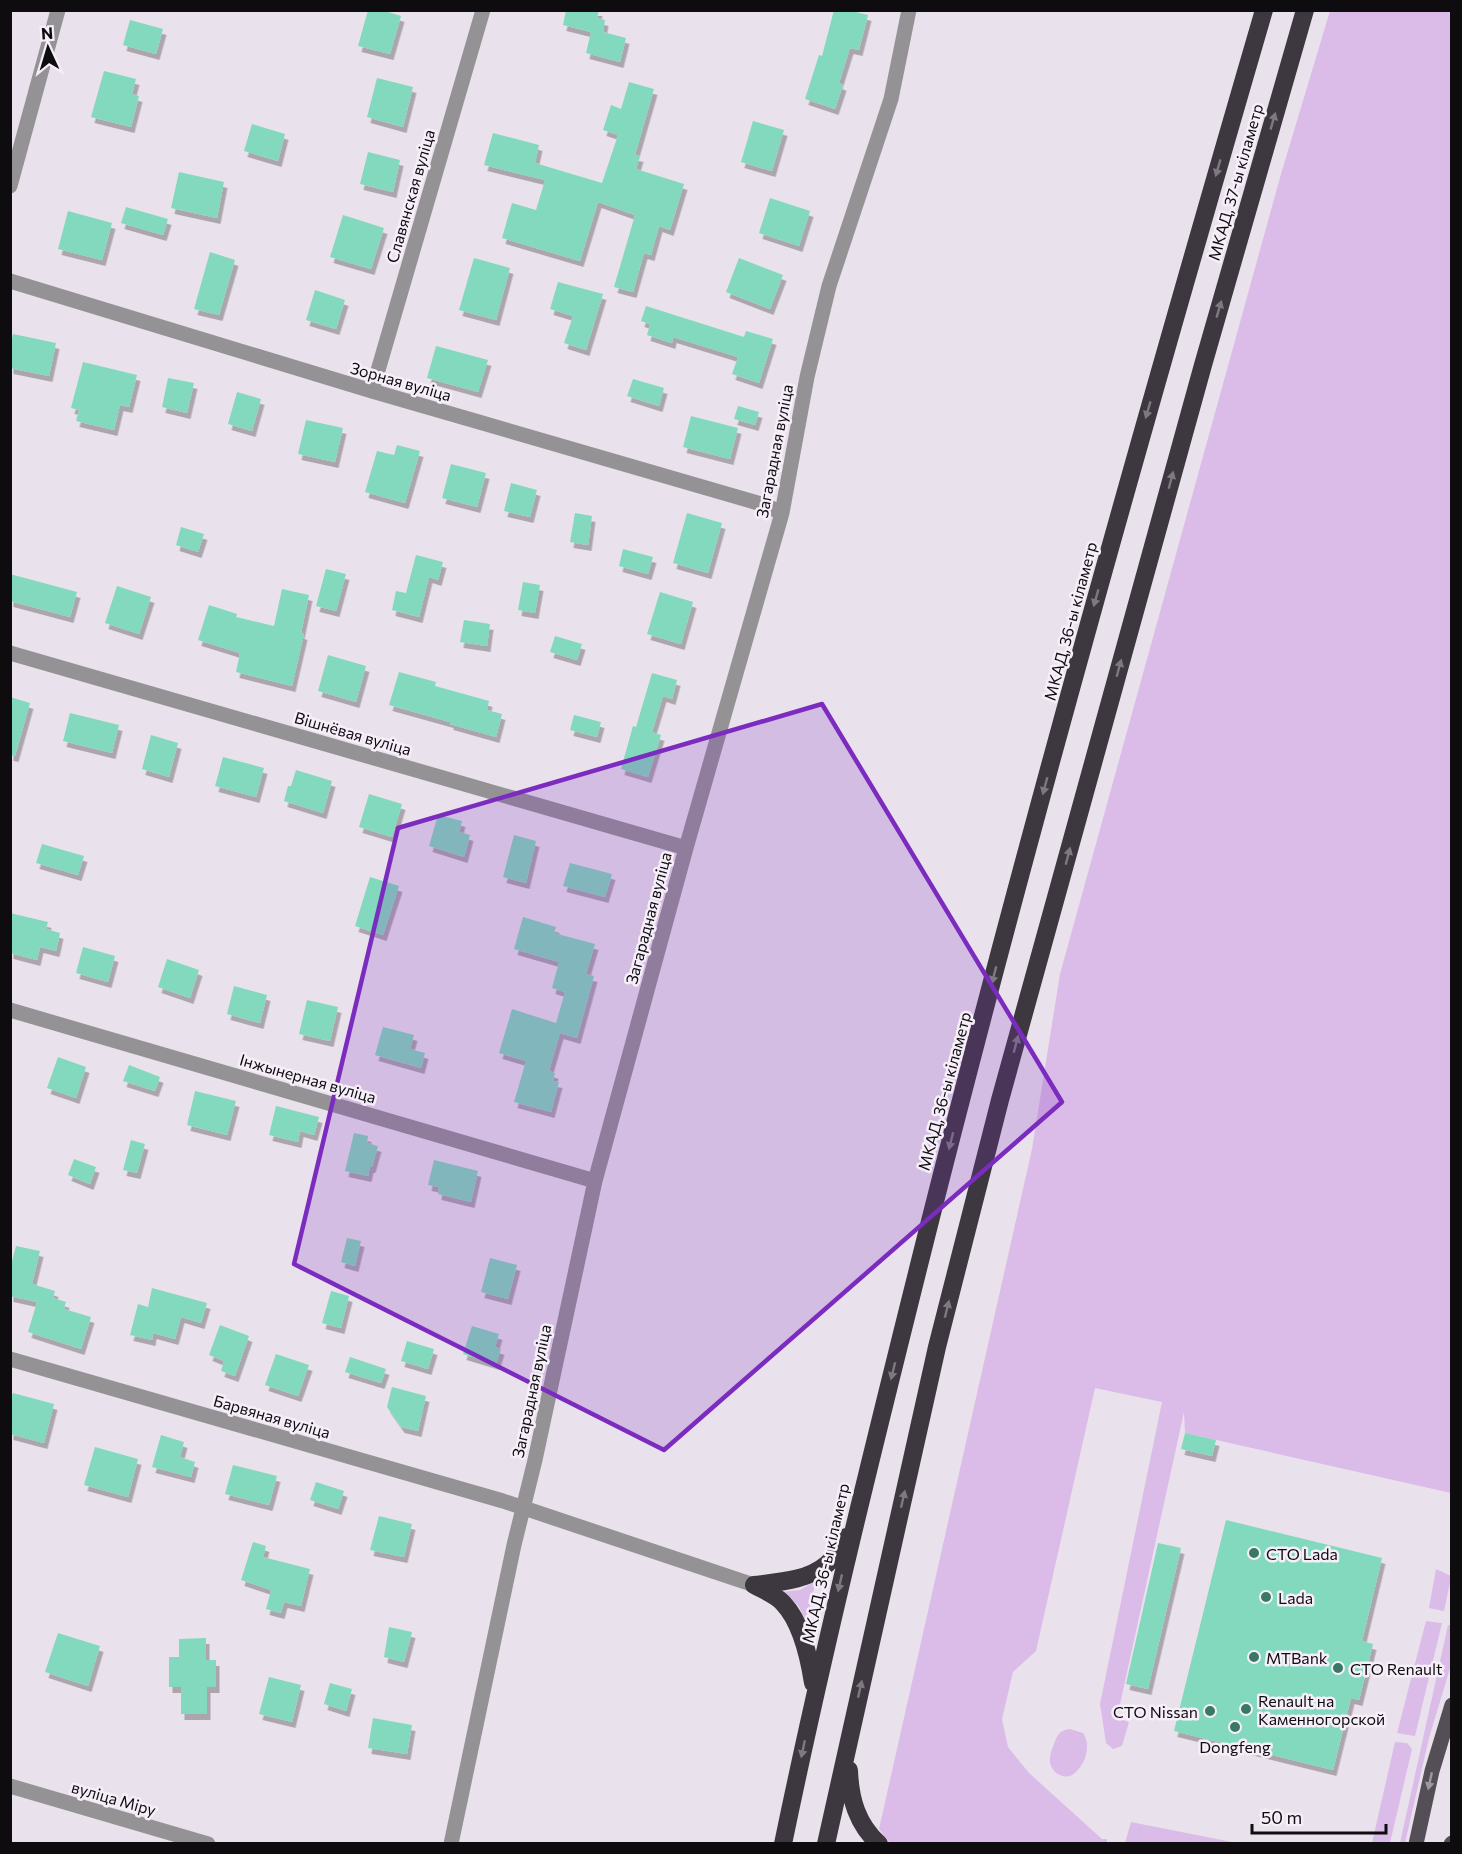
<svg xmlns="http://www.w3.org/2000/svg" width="1462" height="1854" font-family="Commissioner,sans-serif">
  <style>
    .green { fill: #dbbbe8 }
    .building { fill: #83d9bd; filter: url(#shadow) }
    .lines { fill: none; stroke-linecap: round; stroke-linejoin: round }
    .minor { stroke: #959296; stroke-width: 15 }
    .major { stroke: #544f56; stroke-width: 15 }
    .highway { stroke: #3d383f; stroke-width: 18 }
    .oneway { fill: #7e7880 }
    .oneway2 { fill: #9d979f }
    .marked { fill: #7b2cbf; fill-opacity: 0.2; stroke: #7b2cbf; stroke-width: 4.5; stroke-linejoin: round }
    .poi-dot { fill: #397864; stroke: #f6eff9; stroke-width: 2 }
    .labels { text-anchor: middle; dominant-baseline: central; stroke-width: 5; stroke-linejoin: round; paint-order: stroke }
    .street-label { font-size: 16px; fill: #0f0c10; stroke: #f6eff9 }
    .poi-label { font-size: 16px; fill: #0f0c10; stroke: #f6eff9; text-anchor: start }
  </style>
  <defs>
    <filter id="shadow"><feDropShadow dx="3.5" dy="6" stdDeviation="0" flood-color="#0004"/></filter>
  </defs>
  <rect width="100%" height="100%" fill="#e9e2ec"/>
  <!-- green -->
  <path class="green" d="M1330,11H1451V1493L1185,1433L1184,1412L1117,1718L1129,1722L1122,1746L1113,1749L1106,1743L1100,1704L1162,1402L1095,1388L1036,1651L1013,1672L1002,1719L1008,1747L1029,1773L1102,1839H1107V1843H890L879,1829L1032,1149L1060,974L1281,174Z
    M1436,1569L1451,1576V1578L1444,1611L1429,1608Z
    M816,1581L806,1621L798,1605L782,1592L800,1590Z
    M1426,1621L1442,1623L1415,1736L1397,1733Z
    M1448,1625L1451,1626V1665L1429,1738L1405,1843H1400Z
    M1070,1729L1083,1733C1092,1745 1085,1767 1072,1775C1063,1780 1051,1772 1050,1762C1049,1756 1052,1749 1054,1744C1057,1735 1060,1730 1070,1729Z
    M1395,1742L1407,1743L1412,1749L1390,1843H1372Z
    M1131,1822L1237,1843H1125Z"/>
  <!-- building -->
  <path class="building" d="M368,10H382L401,16L390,54L358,46Z
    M566,10H599L597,18L605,20L603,32L626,38L620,62L586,53L591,32L563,25Z
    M834,10H848L868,15L859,50L850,48L839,83L843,85L835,109L805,99L819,55L822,56Z
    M130,20L163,29L156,54L123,45Z
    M104,71L136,79L132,94L139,96L131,127L91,117Z
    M377,78L413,87L403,127L367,117Z
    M629,82L654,89L635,155L640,156L636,169L684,184L670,230L659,226L651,255L644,253L633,292L614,287L635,215L598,202L580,261L502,238L512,203L536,210L545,180L484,165L493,133L539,145L535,163L602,183L618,135L603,130L611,105L621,109Z
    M753,121L784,130L772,171L741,162Z
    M252,124L285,134L278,161L244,151Z
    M368,152L400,160L393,192L360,184Z
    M179,172L224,182L217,218L171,208Z
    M770,198L810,211L799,246L759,233Z
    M126,207L168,219L163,235L121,223Z
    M68,211L112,223L102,260L58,249Z
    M343,215L384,228L371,269L330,257Z
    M210,252L235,260L219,315L194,309Z
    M474,258L510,268L496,320L459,310Z
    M739,258L783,275L770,309L726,292Z
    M558,282L603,294L586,350L564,343L573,316L550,309Z
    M315,290L345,300L336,329L306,320Z
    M646,306L744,337L746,331L773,339L759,383L732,374L738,357L673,337L672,343L647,335L650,324L641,321Z
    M13,334L56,343L49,376L10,368V347Z
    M436,346L488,360L478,392L427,378Z
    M83,362L137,375L129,407L120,405L114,430L76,421L79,410L71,408Z
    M168,378L194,383L187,413L162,407Z
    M633,379L664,388L659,406L627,396Z
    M237,392L261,399L252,431L228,424Z
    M738,406L759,412L755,425L734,419Z
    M691,416L738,428L730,459L683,447Z
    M306,420L343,428L335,462L298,454Z
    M397,445L420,451L405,503L365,492L377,451L394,455Z
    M451,464L486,473L477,507L442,498Z
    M511,483L537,490L530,517L504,511Z
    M575,513L592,516L588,545L570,542Z
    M687,513L722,523L708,573L673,563Z
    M181,527L204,534L198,552L176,545Z
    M623,549L653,557L648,574L619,566Z
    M416,555L443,562L438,580L429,577L419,617L392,610L396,591L406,593Z
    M326,569L346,574L336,611L316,606Z
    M10,574L77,592L70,617L10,601Z
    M523,582L540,585L535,613L518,610Z
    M117,586L151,597L139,634L105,623Z
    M282,589L309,595L301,633L304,634L292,686L236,672L240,653L198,640L209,605L237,614L236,617L274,626Z
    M660,592L693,602L681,644L647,634Z
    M464,620L490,624L487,646L460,642Z
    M555,636L582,644L577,660L550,652Z
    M328,655L366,666L356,702L318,691Z
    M399,672L436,682L435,686L489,701L487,710L502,714L496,737L450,724V722L389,705Z
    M652,673L677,680L672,699L663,696L652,732L661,735L648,777L621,769L633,726L636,727Z
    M10,697L30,703L15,756L10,755Z
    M70,713L119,725L112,753L63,741Z
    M574,715L601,722L597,737L570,730Z
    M151,735L178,743L169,777L142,769Z
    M223,757L264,768L256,797L215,786Z
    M296,770L332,781L323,813L284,801L288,786H291Z
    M369,794L402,804L392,837L359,827Z
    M438,815L462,821L459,832L470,835L464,857L429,846Z
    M514,835L536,841L526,883L503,877Z
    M42,844L84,856L78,875L36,863Z
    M570,863L612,874L605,897L563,886Z
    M370,877L399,886L383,935L355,926Z
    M10,913L48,922L46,929L60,933L56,951L40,947L37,960L10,953Z
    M523,917L556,927L554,933L595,944L586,974L594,976L577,1038L560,1033L549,1071L555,1073L553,1081L559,1082L551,1112L514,1102L526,1061L499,1053L512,1009L556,1023L565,992L552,988L559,962L514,949Z
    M83,947L115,956L108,982L76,973Z
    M167,959L199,970L190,998L158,987Z
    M234,986L267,995L260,1023L227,1014Z
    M307,1000L338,1007L330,1041L299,1034Z
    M383,1027L414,1035L410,1049L425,1053L421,1068L375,1055Z
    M58,1057L86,1067L76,1098L47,1088Z
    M129,1065L160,1077L155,1091L123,1081Z
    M195,1091L236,1101L227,1135L187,1125Z
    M276,1106L319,1117L314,1135L300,1131L298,1142L269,1135Z
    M354,1133L368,1136L367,1143L378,1146L372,1167H370L368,1176L345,1171Z
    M131,1140L145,1144L137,1173L123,1170Z
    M74,1159L96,1167L90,1184L68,1175Z
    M434,1160L478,1171L471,1202L438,1194L439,1187L428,1185Z
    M347,1238L361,1241L355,1266L341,1262Z
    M16,1246L40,1251L32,1284L55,1291L53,1298L66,1302L64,1309L91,1317L81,1349L28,1332L37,1302L10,1296V1269Z
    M490,1258L517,1265L508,1299L481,1292Z
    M152,1288L207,1303L201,1323L181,1317L175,1339L153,1333L152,1340L130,1335L138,1304L148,1307Z
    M331,1291L349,1296L341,1328L322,1323Z
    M220,1325L249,1336L235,1376L221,1371L224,1361L209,1355Z
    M472,1326L499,1334L495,1347L501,1349L496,1364L463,1354Z
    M407,1341L434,1349L428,1369L401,1361Z
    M276,1354L309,1365L298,1396L265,1385Z
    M350,1357L386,1369L381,1383L345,1372Z
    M392,1387L426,1396L418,1431L401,1427L387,1407Z
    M13,1393L54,1404L44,1443L10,1434V1400Z
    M1185,1433L1216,1440L1212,1456L1181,1449Z
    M161,1435L184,1442L180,1457L195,1462L191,1477L152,1467Z
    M95,1447L138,1459L128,1497L84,1485Z
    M233,1465L277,1476L269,1505L225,1494Z
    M316,1482L344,1491L338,1509L310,1500Z
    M379,1516L412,1524L404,1557L370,1550Z
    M1226,1520L1382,1558L1362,1641L1373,1644L1359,1700L1351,1698L1333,1770L1174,1731Z
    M253,1542L266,1546L263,1557L310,1569L301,1606L284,1602L281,1613L266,1609L271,1590L241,1580Z
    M1158,1543L1181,1548L1148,1689L1126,1684Z
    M389,1627L412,1632L404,1662L384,1657Z
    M58,1633L100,1646L88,1686L45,1672Z
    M206,1638V1660H216V1687H207V1714H181V1687H169V1657H179V1639Z
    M269,1677L301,1685L292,1722L259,1714Z
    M330,1683L352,1689L346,1711L324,1704Z
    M373,1718L412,1725L407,1754L368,1748Z"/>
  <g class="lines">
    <!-- minor -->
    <path class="minor" d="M10,186L58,10
      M10,281L372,391L765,505L782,513
      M372,391L483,10
      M10,653L686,848
      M10,1010L595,1181
      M10,1359L503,1501L754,1585
      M10,1786L208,1844
      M451,1844L514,1545L535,1460L595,1181L686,848L782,513L807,377L829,286L891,99L909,10"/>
    <!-- major -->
    <path class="major" d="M1416,1844L1432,1771L1452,1705
      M1451,1844L1452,1843"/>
    <!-- highway -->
    <path class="highway" d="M754,1585C763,1590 776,1595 783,1603C802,1623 809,1657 813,1683
      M754,1585C778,1582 807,1581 827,1564C835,1557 840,1546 846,1537
      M849,1770C850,1799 857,1824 879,1844
      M783,1844C825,1641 875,1441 925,1241C1029,828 1145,419 1264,10
      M826,1844L937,1347L1000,1100L1203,365L1305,10"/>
  </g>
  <!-- one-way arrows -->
  <defs><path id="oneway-solid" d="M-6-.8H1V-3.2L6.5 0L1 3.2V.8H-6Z" transform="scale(1.5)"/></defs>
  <g class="oneway">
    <use href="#oneway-solid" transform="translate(1273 121) rotate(-74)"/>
    <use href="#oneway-solid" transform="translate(1218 168) rotate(106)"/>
    <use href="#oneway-solid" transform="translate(1219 309) rotate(-74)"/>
    <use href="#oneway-solid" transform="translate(1148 410) rotate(106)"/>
    <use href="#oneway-solid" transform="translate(1171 480) rotate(-75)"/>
    <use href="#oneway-solid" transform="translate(1096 598) rotate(106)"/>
    <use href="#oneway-solid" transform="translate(1119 668) rotate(-75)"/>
    <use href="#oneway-solid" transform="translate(1045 786) rotate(105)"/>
    <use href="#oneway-solid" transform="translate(1068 856) rotate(-75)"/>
    <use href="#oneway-solid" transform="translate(994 975) rotate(105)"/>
    <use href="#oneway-solid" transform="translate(1016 1044) rotate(-75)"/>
    <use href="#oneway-solid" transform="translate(951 1141) rotate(104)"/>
    <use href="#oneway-solid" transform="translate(947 1309) rotate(-76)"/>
    <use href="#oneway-solid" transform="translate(893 1371) rotate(104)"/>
    <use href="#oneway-solid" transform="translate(903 1499) rotate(-77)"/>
    <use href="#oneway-solid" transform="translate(840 1583) rotate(103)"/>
    <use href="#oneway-solid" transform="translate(860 1689) rotate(-77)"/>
    <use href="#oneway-solid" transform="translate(803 1749) rotate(102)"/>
  </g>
  <use class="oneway2" href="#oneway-solid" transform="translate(1430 1781) rotate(102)"/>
  <!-- marked area -->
  <path class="marked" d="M822,704L1062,1102L664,1450L294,1264L398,828Z"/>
  <!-- markers -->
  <g class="poi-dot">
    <circle cx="1254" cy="1553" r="6"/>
    <circle cx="1266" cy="1597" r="6"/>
    <circle cx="1254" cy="1657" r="6"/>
    <circle cx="1338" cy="1668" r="6"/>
    <circle cx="1246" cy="1709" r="6"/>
    <circle cx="1210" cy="1711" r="6"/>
    <circle cx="1235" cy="1727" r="6"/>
  </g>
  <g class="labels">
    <!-- street labels -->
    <g class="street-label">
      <text transform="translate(1235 182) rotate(-74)">МКАД, 37-ы кіламетр</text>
      <text transform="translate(410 196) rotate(-74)">Славянская вуліца</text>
      <text transform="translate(401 381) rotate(16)">Зорная вуліца</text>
      <text transform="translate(774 451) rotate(-79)">Загарадная вуліца</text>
      <text transform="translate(1070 621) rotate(-75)">МКАД, 36-ы кіламетр</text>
      <text transform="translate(353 733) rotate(16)">Вішнёвая вуліца</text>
      <text transform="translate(648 918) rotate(-75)">Загарадная вуліца</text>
      <text transform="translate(308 1078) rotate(16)">Інжынерная вуліца</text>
      <text transform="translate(944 1091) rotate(-75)">МКАД, 36-ы кіламетр</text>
      <text transform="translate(531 1391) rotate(-78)">Загарадная вуліца</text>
      <text transform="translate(272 1416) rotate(16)">Барвяная вуліца</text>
      <text transform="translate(825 1563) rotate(-77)">МКАД, 36-ы кіламетр</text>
      <text transform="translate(114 1798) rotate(16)">вуліца Міру</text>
    </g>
    <!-- poi labels -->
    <g class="poi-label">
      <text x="1266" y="1553">СТО Lada</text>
      <text x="1278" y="1597">Lada</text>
      <text x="1266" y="1657">MTBank</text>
      <text x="1350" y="1668">СТО Renault</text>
      <text x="1258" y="1700">Renault на<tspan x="1258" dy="18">Каменногорской</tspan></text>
      <text x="1198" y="1711" text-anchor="end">СТО Nissan</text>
      <text x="1235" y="1746" text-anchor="middle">Dongfeng</text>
    </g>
  </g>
  <!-- border -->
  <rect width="1462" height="1854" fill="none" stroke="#0f0c10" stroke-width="24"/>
  <!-- north arrow -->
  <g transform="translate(48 48) rotate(356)" stroke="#f6eff9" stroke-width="4.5" paint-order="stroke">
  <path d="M0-4.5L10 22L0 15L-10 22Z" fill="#0f0c10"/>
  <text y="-9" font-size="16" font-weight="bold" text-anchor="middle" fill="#0f0c10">N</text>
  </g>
  <!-- scale -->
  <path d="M1252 1824v9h134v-9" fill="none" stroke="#0f0c10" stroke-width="3"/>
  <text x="1261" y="1824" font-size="18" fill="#0f0c10" stroke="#f6eff9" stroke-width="4.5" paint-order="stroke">50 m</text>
</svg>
